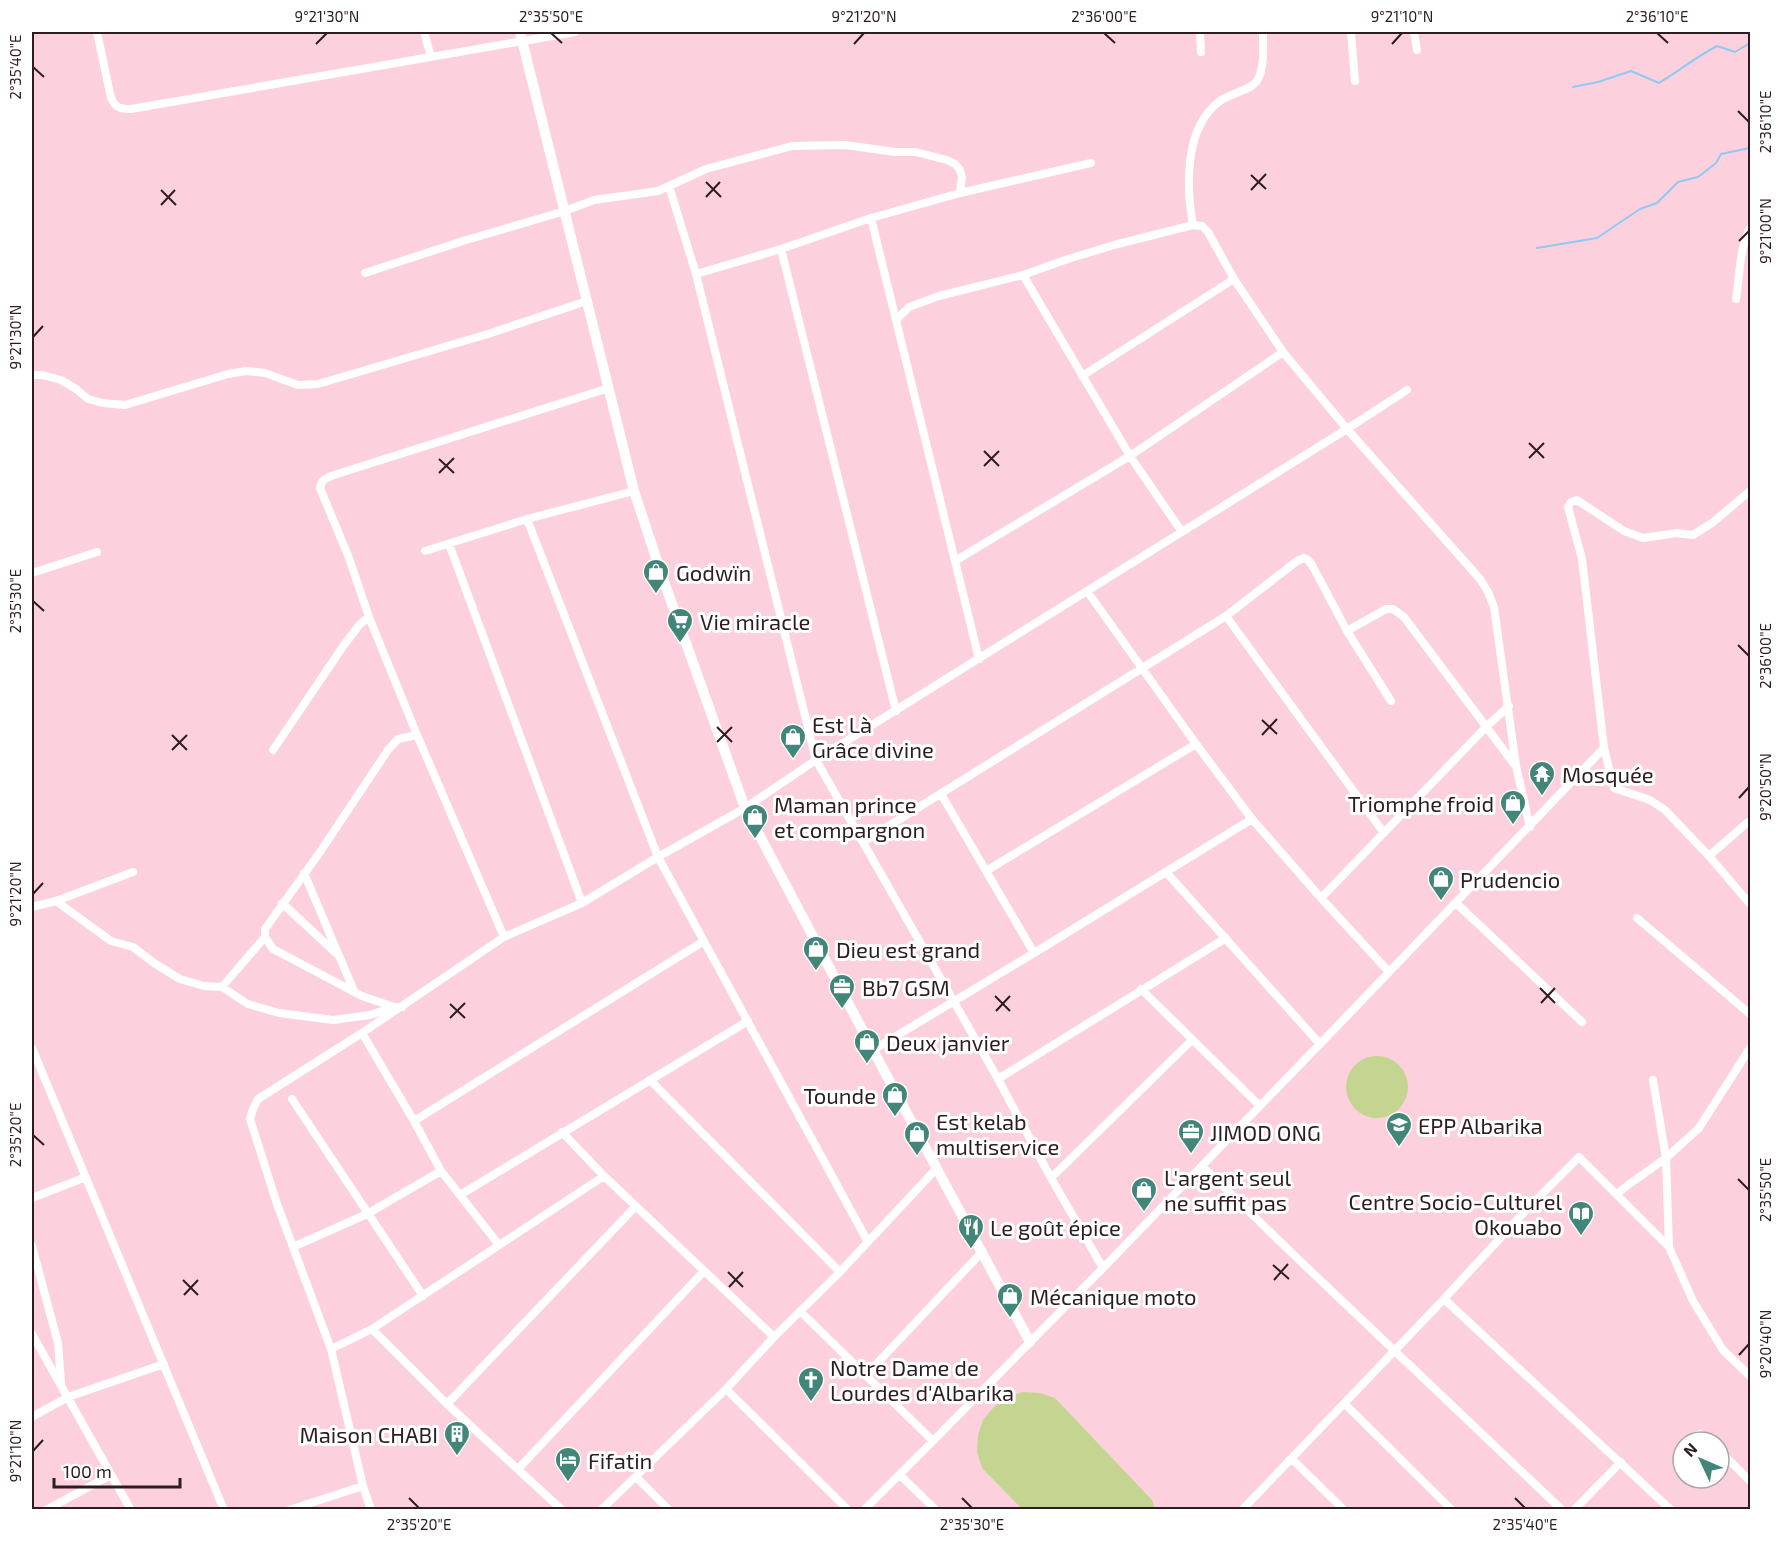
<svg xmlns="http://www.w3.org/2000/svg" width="1782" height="1541" font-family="'Exo 2',sans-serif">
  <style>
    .pitch { fill: #c4d591 }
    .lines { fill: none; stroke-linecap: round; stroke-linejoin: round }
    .stream { stroke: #8fcaf3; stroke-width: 2 }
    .minor { stroke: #fff; stroke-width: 8 }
    .tertiary { stroke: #fff; stroke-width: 10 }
    .ticks { fill: none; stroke: #2d1d21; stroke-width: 2 }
    .labels { text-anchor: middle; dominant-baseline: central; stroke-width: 6; stroke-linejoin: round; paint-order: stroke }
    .poi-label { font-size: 22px; fill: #2d1d21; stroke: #fff; text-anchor: start }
    .neatline { fill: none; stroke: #2d1d21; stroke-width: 2 }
    .ticks-label { font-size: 15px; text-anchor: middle; fill: #2d1d21 }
  </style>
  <rect width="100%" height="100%" fill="#fdd0dd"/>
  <!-- pitch -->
  <path class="pitch" d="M1346 1087a31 31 0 1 1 62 0a31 31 0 1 1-62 0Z
    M1023,1392L1040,1393L1055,1398L1152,1500L1155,1509H1022L982,1468L977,1452L978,1435L983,1420L994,1407L1007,1397Z"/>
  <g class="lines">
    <!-- stream -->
    <path class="stream" d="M1573,87L1598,82L1631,71L1659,83C1679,71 1696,57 1717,46L1735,52L1750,43
      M1537,248L1597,238L1640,209L1657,203L1678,182L1698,177L1716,163L1721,154L1750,148"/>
    <!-- minor -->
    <path class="minor" d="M97,32L111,98C116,108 120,109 131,109L575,32
      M424,32L431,57
      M1200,32L1201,52
      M1351,32L1355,81
      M1414,32L1417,50
      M669,186L696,274L816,760L998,1079L1051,1178L1103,1268
      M871,218L979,659
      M1193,225C1186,187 1184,127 1220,101C1229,94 1251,90 1257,81C1265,68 1263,47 1263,32
      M781,249L896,711
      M365,273L463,241L565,211L594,200L658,191L706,169L792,146L845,145L895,152H916L947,160L955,164L960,170L962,177L960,193
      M696,274L781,249L871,218L960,193L1091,163
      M1023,275L1130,456L1182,532
      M1736,299C1740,276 1739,249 1750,228
      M896,320L909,307L939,296L1023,275L1068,259L1114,245L1193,225L1202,226L1208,232L1234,279L1283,352L1347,429L1480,579L1488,592L1494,607L1516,766L1530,827
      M32,375H42L61,380L76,389L88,399L103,403L125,405L228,374L246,371L265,373L298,385L318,384L488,334L587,301
      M1082,376L1234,279
      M1750,491L1712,523L1693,535L1677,533L1643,538L1624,531L1577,500L1571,502L1568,507L1582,559L1604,748L1614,788L1650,800L1665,810L1709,856L1750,904
      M527,519L658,857L868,1242
      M449,544L582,903
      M425,551L527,519L634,491
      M955,561L1130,456L1283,352
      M32,573L97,552
      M1087,591L1196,744L1252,819L1321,898L1389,972
      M1226,616L1384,833
      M1347,631L1386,609H1393L1404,617L1514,764
      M273,750L344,645L360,624L369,617
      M941,794L1034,953L1252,819
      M863,842L1226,616L1297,561L1304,558L1308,560L1312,565L1347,631L1391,701
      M1709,856L1748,822
      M986,871L1196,744
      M1166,872L1320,1044
      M304,873L354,991
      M1321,898L1486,727L1509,706
      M56,901L111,941L133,947L154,963L180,979L204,986L222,987L248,1004L279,1013L333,1020L370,1015L394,1007
      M282,903L337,954
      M1456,903L1582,1022
      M32,907L56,901L133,872
      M1637,918L1750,1014
      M504,937L417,735L369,617L349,558L320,488C321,480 326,478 334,475L609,388
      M222,987L265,937
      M1141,989L1260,1106
      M402,1007H394L362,996L273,949L265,937V929L320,852L388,750L398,739L417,735
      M32,1048L224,1510
      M873,1050L1034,953
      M998,1079L1226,938
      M650,1080L840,1272
      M1653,1080L1666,1158L1669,1247L1693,1301L1723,1350L1750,1376
      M292,1099L423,1296
      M414,1121L704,941
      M562,1132L604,1176L774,1337
      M1202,1166L1296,1257L1562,1510
      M1051,1178L1192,1040
      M1617,1194L1628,1185L1666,1158L1699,1128L1750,1048
      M460,1195L748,1021
      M32,1198L86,1177
      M499,1245L441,1171L414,1121L362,1033L504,937L582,903L658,857L745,808L816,760L1347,429L1407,390
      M32,1246L58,1343L61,1382
      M293,1247L367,1214L441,1171
      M1444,1299L1671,1510
      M800,1311L933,1441
      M32,1334L131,1510
      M331,1349L277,1204L250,1119L253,1109L258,1099L362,1033
      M866,1375L981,1253
      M726,1389L848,1510
      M447,1404L636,1206
      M1345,1404L1452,1510
      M32,1417L68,1397L164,1364
      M1700,1434L1709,1442
      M1719,1450L1750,1481
      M1292,1459L1344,1510
      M519,1468L704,1271
      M900,1475L936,1510
      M636,1477L669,1510
      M363,1486L331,1349L372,1329
      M46,1510L111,1475
      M289,1510L363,1486L371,1510
      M562,1510L447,1404L372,1329L604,1176
      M601,1510L726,1389L774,1337L837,1275L936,1169
      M864,1510L933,1441L1103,1268L1320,1044L1604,748
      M1242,1510L1444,1299L1528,1208L1579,1157L1669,1247
      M1574,1510L1621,1462"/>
    <!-- tertiary -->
    <path class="tertiary" d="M520,32L634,491L662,576L745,808L873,1050L1030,1342"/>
  </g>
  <!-- ticks -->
  <path class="ticks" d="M551,33L562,43M1104,33L1115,43M1657,33L1668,43M316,44L327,33M854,44L864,33M1392,44L1402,33M33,67L44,77M1738,111L1749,122M1251,175L1266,189M706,182L721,197M161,190L176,205M1251,190L1266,174M706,197L720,182M161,205L175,190M1739,241L1749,231M33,337L43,326M1529,443L1544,458M984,451L999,466M1529,458L1544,443M439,459L454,473M984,466L999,451M439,473L454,458M33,601L44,611M1738,645L1749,656M1262,720L1277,734M717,727L732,742M172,735L187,750M1262,735L1277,719M717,742L732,727M172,750L187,735M1739,798L1749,787M33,894L43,883M1540,988L1555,1003M995,996L1010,1011M1541,1003L1555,988M450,1004L465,1018M996,1011L1010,996M450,1018L465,1003M33,1135L44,1145M1738,1179L1749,1190M1273,1265L1289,1279M728,1272L743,1287M183,1280L198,1295M1274,1280L1288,1264M729,1287L743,1272M184,1295L198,1280M1739,1355L1749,1344M33,1451L43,1440M409,1498L419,1508M962,1498L972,1508M1515,1498L1525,1508"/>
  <!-- icons -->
  <defs>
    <symbol id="shop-pin" viewBox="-11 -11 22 30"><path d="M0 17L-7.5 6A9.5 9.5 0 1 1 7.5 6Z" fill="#428679" stroke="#fff"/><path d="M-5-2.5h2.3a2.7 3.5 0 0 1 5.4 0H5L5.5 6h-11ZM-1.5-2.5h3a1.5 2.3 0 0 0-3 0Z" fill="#fff"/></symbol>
    <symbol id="supermarket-pin" viewBox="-11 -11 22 30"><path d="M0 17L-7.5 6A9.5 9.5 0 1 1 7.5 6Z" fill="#428679" stroke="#fff"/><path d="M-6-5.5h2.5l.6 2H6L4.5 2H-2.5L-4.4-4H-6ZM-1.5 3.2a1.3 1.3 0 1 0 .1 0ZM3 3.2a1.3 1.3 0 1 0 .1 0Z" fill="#fff"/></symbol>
    <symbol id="temple-pin" viewBox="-11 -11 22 30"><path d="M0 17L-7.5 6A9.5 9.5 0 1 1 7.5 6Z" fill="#428679" stroke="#fff"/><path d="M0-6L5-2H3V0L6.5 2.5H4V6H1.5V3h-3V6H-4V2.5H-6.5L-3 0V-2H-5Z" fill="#fff"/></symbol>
    <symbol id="office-pin" viewBox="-11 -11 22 30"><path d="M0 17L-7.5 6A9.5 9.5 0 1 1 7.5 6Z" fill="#428679" stroke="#fff"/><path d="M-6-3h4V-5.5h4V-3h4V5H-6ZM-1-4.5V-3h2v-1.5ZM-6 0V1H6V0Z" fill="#fff"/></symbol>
    <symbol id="school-pin" viewBox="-11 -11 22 30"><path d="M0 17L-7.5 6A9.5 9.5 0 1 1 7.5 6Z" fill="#428679" stroke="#fff"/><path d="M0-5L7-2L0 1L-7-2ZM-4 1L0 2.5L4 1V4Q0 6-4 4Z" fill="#fff"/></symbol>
    <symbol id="library-pin" viewBox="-11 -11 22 30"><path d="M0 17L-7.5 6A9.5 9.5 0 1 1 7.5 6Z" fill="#428679" stroke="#fff"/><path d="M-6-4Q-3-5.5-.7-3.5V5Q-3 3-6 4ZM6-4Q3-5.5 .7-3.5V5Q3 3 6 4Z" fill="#fff"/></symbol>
    <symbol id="restaurant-pin" viewBox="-11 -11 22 30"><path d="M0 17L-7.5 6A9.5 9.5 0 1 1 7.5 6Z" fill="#428679" stroke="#fff"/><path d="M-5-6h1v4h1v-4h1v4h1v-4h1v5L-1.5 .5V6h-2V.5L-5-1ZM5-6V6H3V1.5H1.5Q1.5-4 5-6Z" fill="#fff"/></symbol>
    <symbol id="church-pin" viewBox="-11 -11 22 30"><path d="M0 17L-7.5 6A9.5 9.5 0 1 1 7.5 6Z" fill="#428679" stroke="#fff"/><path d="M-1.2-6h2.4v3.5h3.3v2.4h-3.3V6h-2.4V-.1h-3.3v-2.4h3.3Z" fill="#fff"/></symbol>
    <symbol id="building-pin" viewBox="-11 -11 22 30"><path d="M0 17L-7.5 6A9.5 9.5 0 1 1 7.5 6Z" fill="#428679" stroke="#fff"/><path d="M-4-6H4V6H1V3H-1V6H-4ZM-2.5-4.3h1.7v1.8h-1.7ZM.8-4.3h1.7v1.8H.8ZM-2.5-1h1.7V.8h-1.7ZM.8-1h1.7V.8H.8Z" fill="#fff"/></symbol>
    <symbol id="hotel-pin" viewBox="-11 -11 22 30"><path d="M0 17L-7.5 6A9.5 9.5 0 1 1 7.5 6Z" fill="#428679" stroke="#fff"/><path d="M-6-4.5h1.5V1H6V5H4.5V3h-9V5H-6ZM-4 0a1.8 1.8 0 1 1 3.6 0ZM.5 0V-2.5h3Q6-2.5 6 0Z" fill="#fff"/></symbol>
  </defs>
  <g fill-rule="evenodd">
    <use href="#shop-pin" x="641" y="557" width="30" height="40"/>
    <use href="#supermarket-pin" x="665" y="606" width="30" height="40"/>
    <use href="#shop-pin" x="778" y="722" width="30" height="40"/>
    <use href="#temple-pin" x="1527" y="759" width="30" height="40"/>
    <use href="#shop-pin" x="1498" y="788" width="30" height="40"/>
    <use href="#shop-pin" x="740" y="802" width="30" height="40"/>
    <use href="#shop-pin" x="1426" y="864" width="30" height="40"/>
    <use href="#shop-pin" x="801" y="934" width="30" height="40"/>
    <use href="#office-pin" x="827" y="972" width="30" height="40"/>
    <use href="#shop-pin" x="852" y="1027" width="30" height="40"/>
    <use href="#shop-pin" x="880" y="1080" width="30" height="40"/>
    <use href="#school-pin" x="1384" y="1110" width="30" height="40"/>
    <use href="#office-pin" x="1176" y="1117" width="30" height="40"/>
    <use href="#shop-pin" x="902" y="1119" width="30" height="40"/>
    <use href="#shop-pin" x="1129" y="1175" width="30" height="40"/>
    <use href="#library-pin" x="1566" y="1199" width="30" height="40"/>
    <use href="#restaurant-pin" x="956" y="1212" width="30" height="40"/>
    <use href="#shop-pin" x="995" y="1281" width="30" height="40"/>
    <use href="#church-pin" x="796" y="1365" width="30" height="40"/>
    <use href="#building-pin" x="442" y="1419" width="30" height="40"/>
    <use href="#hotel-pin" x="553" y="1445" width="30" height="40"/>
  </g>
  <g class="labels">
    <!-- poi labels -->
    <g class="poi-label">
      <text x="676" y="572">Godwïn</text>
      <text x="700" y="621">Vie miracle</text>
      <text x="812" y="724">Est Là<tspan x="812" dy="25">Grâce divine</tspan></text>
      <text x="1562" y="774">Mosquée</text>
      <text x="1494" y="803" text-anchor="end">Triomphe froid</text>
      <text x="774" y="804">Maman prince<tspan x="774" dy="25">et compargnon</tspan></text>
      <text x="1460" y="879">Prudencio</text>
      <text x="836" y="949">Dieu est grand</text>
      <text x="862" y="987">Bb7 GSM</text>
      <text x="886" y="1042">Deux janvier</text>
      <text x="876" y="1095" text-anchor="end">Tounde</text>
      <text x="936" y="1121">Est kelab<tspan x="936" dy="25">multiservice</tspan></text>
      <text x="1418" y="1125">EPP Albarika</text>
      <text x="1210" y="1132">JIMOD ONG</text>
      <text x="1164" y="1177">L'argent seul<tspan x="1164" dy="25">ne suffit pas</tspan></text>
      <text x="1562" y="1201" text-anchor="end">Centre Socio-Culturel<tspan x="1562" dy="25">Okouabo</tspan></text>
      <text x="990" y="1227">Le goût épice</text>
      <text x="1030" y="1296">Mécanique moto</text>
      <text x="830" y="1367">Notre Dame de<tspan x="830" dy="25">Lourdes d'Albarika</tspan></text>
      <text x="438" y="1434" text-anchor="end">Maison CHABI</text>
      <text x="588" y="1460">Fifatin</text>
    </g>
  </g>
  <!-- border -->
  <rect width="1782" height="1541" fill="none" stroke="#ffffff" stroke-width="66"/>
  <!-- north arrow -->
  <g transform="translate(1701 1460) rotate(314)"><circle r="28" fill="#ffffff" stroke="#aba5a6" stroke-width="1.5"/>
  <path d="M0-4.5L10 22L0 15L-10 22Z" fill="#428679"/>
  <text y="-9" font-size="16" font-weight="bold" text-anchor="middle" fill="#2d1d21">N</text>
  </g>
  <!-- scale -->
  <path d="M54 1478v9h126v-9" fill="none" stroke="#2d1d21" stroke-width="3"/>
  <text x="63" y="1478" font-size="18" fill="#2d1d21" stroke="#ffffff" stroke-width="4.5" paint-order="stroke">100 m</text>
  <rect x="33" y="33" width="1716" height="1475" class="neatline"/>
  <g class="ticks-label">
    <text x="327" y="22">9°21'30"N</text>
    <text x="551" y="22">2°35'50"E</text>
    <text x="864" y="22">9°21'20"N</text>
    <text x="1104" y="22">2°36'00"E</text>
    <text x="1402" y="22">9°21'10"N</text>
    <text x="1657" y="22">2°36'10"E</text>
    <text transform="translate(16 67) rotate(-90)" y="5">2°35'40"E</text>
    <text transform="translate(1766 122) rotate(-90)" y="5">2°36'10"E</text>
    <text transform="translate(1766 231) rotate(-90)" y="5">9°21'00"N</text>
    <text transform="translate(16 337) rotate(-90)" y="5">9°21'30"N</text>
    <text transform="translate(16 601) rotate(-90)" y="5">2°35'30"E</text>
    <text transform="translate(1766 656) rotate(-90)" y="5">2°36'00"E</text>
    <text transform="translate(1766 787) rotate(-90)" y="5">9°20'50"N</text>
    <text transform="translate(16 894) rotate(-90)" y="5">9°21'20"N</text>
    <text transform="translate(16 1135) rotate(-90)" y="5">2°35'20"E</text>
    <text transform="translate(1766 1190) rotate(-90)" y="5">2°35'50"E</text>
    <text transform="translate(1766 1344) rotate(-90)" y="5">9°20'40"N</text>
    <text transform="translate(16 1451) rotate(-90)" y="5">9°21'10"N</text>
    <text x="419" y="1530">2°35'20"E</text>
    <text x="972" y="1530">2°35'30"E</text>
    <text x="1525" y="1530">2°35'40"E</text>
  </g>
</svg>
